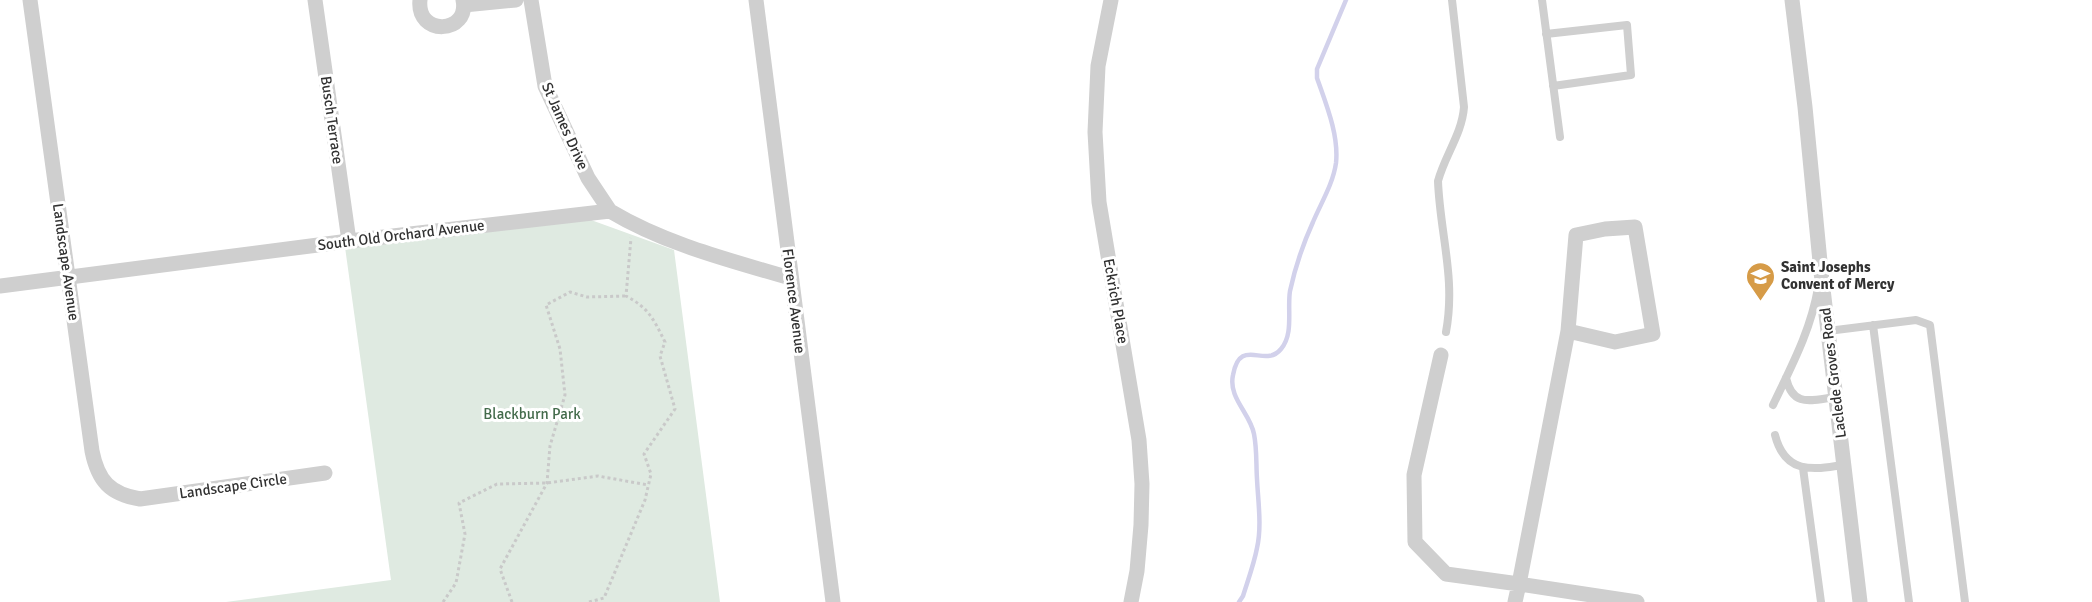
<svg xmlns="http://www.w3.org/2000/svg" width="2092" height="602" font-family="Signika,sans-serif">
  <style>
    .green { fill: #dfeae1 }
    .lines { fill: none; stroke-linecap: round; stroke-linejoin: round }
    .stream { stroke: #d2d1eb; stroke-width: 4.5 }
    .path { stroke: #c9c9c9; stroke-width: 3; stroke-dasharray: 3 3; stroke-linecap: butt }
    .service { stroke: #cfcfcf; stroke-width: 8 }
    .minor { stroke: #cfcfcf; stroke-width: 15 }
    .labels { text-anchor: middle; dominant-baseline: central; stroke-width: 6; stroke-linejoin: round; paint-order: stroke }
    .street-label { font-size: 15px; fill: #323232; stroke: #fff }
    .poi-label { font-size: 15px; font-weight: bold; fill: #323232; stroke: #fff; text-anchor: start }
    .park-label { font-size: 15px; fill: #436b4b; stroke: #fff }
  </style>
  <rect width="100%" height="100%" fill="#fff"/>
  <!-- green -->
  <path class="green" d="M591,220L674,250L720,602H226L391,580L345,247Z"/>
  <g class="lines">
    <!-- stream -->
    <path class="stream" d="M1239,602L1243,596C1248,580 1254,564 1257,548C1262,526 1258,501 1257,479C1256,464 1257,449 1254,434C1250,413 1228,398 1233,375C1240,336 1265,369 1281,349C1294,334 1287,309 1290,291C1295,268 1303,244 1313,222C1321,203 1333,184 1336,163C1339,135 1326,104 1317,78V69L1346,0"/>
    <!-- path -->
    <path class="path" d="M443,602L456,583L465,534L459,503L497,484L547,483L598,476L648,485
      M512,602L500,569L547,483L550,446L565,395L560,349L546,305L570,292L587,297L626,296
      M589,602L604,598L645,500L651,474L644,454L675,409L660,356L665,342C654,320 649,308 626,296L631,238"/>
    <!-- service -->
    <path class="service" d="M1542,0L1560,137
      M1546,34L1627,25L1631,75L1553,86
      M1873,325L1909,602
      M1828,331L1916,320L1930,325L1965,602
      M1446,332C1456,278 1440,234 1438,181C1445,155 1462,134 1464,107L1452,0
      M1786,378C1793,408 1811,400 1836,397
      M1773,405C1791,367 1811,330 1818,288
      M1775,435C1785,474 1812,470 1843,465
      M1803,468L1821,602"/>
    <!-- minor -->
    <path class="minor" d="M30,0L92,451C98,481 110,494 140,499L325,473
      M315,0L349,241
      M420,0C416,37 470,34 463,0
      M531,0L545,86L588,178L610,211
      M756,0L833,602
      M1111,0L1098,66L1095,132L1099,202L1139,440L1142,484L1141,525L1137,571L1131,602
      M1792,0L1805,107L1821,272L1860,602
      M464,5L516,0
      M0,286L349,241L610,211C665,244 729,260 790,278
      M1441,355L1414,475L1415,542L1446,574L1519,584L1568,331L1615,342L1653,334L1635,227L1605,229L1576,235L1568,331
      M1515,602L1519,584L1637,602"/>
  </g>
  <!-- icons -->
  <defs>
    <symbol id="school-pin" viewBox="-11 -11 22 30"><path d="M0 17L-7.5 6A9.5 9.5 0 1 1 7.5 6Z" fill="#d69b47" stroke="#fff"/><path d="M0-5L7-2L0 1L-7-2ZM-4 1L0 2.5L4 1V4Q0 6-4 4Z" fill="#fff"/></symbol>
  </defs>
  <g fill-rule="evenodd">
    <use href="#school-pin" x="1744" y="260" width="33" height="45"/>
  </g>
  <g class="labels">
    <!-- street labels -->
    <g class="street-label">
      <text transform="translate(332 120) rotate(82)">Busch Terrace</text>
      <text transform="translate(565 126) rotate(66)">St James Drive</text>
      <text transform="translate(401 235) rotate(-7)">South Old Orchard Avenue</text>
      <text transform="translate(66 262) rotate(82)">Landscape Avenue</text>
      <text transform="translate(794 301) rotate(83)">Florence Avenue</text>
      <text transform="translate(1116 301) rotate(80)">Eckrich Place</text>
      <text transform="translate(1833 373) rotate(-97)">Laclede Groves Road</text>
      <text transform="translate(233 486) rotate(-8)">Landscape Circle</text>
    </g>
    <!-- poi labels -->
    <g class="poi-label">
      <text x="1781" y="267">Saint Josephs<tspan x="1781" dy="17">Convent of Mercy</tspan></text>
    </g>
    <!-- park labels -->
    <g class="park-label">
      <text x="532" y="414">Blackburn Park</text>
    </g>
  </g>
</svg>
